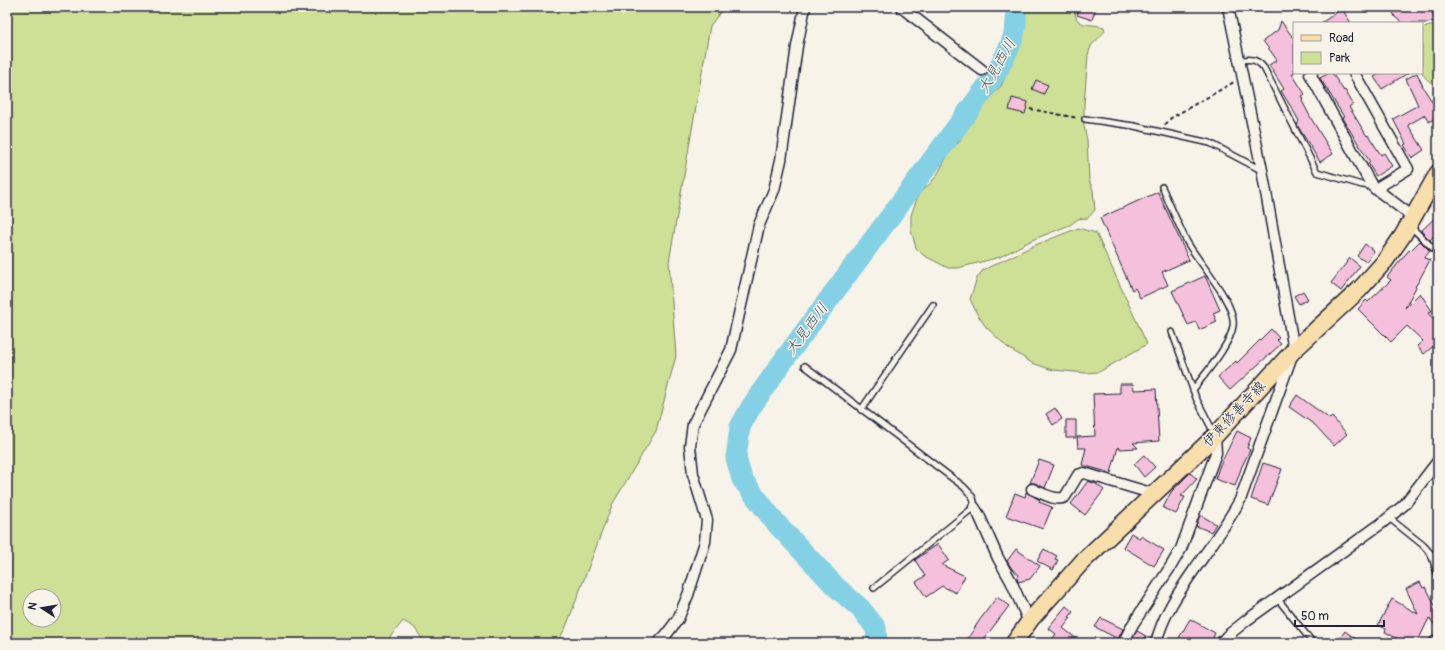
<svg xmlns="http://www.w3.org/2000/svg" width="1445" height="650" font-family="Pangolin,'Klee One',sans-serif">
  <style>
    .green { fill: #cde095; stroke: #788168; fill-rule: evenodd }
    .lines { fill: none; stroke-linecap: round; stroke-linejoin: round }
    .river { stroke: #84d0e4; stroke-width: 21 }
    .building { fill: #f5c0db; stroke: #22223b }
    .lane-casing { stroke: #22223b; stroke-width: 8 }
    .street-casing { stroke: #22223b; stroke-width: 13 }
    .primary-casing { stroke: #22223b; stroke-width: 19 }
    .path { stroke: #22223b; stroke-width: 2; stroke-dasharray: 4 3; stroke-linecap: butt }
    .lane { stroke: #f7f3e8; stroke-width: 5 }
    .street { stroke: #f7f3e8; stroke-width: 10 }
    .primary { stroke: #f8deab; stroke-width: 16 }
    .labels { text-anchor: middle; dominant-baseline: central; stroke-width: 3; stroke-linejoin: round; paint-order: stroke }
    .street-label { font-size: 14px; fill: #22223b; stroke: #f7f3e8 }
    .water-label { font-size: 15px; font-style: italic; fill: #3f566e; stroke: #f7f3e8 }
  </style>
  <rect width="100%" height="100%" fill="#f7f3e8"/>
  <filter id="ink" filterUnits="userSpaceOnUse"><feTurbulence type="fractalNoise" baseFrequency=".025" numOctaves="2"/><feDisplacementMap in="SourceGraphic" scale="8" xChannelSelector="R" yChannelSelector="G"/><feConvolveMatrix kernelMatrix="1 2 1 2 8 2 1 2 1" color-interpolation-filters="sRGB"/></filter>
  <g filter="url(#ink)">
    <!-- green -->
    <path class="green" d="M7,7H724L710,26L669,262L676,356L656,431L612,505L566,627L557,643H425L414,627L403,621L385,643H7ZM30,596H54V620H30Z
      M1026,7H1074C1076,30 1087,22 1104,27L1105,31L1091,46L1088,55L1084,104V126L1087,140L1089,180L1093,190L1095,210L1088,218L1078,219L1070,225L1032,240L1000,257L958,268H948L923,255L916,248L911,230V215L919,193L931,183L938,173L950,151L959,142L971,116L983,106L1001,86L1021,41L1025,24Z
      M1429,26H1438V85C1431,84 1425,79 1422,72V29Z
      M1078,228L1096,233L1147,344L1099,372L1086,373L1053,370L1032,363L1007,347L986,327L977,314L970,299L977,278L983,270L1033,246Z"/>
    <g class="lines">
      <!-- river -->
      <path class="river" d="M877,643L876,628L861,609L836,587L775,522L742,479L736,458L740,427L751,407L783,361L993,78C1005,56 1021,33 1015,7"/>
    </g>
    <!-- building -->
    <path class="building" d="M1080,7H1096L1092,20L1077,15Z
      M1391,7H1430L1435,21L1427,23H1402L1395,17Z
      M1342,9L1351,23H1321Z
      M1281,21L1294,39V73L1292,74L1305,94L1302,96L1304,99L1302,101L1312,120L1333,154L1320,162L1297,125L1299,121L1293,110L1281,91L1284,89L1269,65L1277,60L1263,41L1278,30Z
      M1329,73H1332L1344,91L1345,90L1353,104L1349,107L1367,136L1368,135L1381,155L1384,153L1392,166L1376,176L1368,163L1370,162L1342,118L1344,117L1320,78Z
      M1381,73H1408L1382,89L1374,77Z
      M1417,73L1424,89L1435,106L1438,104V116L1429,122L1425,115L1408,125L1424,150L1412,158L1404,145L1406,144L1393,119L1418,105L1406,79Z
      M1036,80L1048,85L1044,94L1032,89Z
      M1012,98L1028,102L1025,114L1009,110Z
      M1158,192L1189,260L1162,272L1168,285L1140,298L1135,288L1132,290L1100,218Z
      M1438,215V232L1430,240L1421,231Z
      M1420,241L1430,251L1424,258L1430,260L1417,284L1415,286L1416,287L1405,308L1420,293L1432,311L1428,313L1438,324V342L1424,354L1417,346L1423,341L1407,326L1391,342L1358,309L1366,300L1368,302L1391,280L1387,277L1409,250L1410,251Z
      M1365,244L1374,251L1366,262L1357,256Z
      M1350,258L1360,266L1341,291L1331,283Z
      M1205,276L1220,310L1213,313L1217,322L1199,330L1196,322L1188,325L1172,291Z
      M1303,291L1308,299L1299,304L1294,296Z
      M1271,329L1279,338L1277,340L1281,344L1230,390L1218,377L1236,361L1237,363Z
      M1120,384H1133L1134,390L1156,389L1159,441L1133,443L1138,448L1119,449L1118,447L1111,473L1082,465L1086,448H1078L1077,437L1095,436L1093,394L1120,393Z
      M1297,395L1330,419L1332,417L1347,434L1334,446L1315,425L1289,407Z
      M1055,408L1062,419L1053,425L1046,414Z
      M1066,420H1076V438H1066Z
      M1237,431L1251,438L1247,448L1250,450L1242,466L1235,486L1215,479L1220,465Z
      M1144,455L1155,467L1144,477L1134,464Z
      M1039,460L1054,465L1045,488L1035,483H1030Z
      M1263,463L1282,469L1268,505L1251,499Z
      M1190,473L1197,479L1181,496L1185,497L1176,514L1163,508L1171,492Z
      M1088,481L1096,484L1104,490L1085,515L1071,504Z
      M1026,492L1040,500L1039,502L1052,507L1043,529L1006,516L1015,493L1025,497Z
      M1200,515L1216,524L1211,532L1196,526Z
      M1131,533L1139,538L1141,536L1164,550L1154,566L1123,547Z
      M938,544L949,560L942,565L965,576L956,593L942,586L926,597L916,582L925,576L915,560Z
      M1016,549L1040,566L1030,579L1018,582L1017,578L1019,575L1012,569L1007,561Z
      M1044,549L1057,556L1055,559L1058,560L1053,570L1037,561Z
      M1420,582L1423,588L1426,587L1438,612V629L1429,618L1417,643H1406L1385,632L1386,629L1378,625L1392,599L1418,614L1406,589Z
      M997,597L1009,606L981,643H965L979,621Z
      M1066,606L1073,612L1069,617L1071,618L1063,628L1082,643H1058L1053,638L1056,634L1048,628Z
      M1101,618L1123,629L1118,639L1095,627Z
      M1190,619L1215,633L1211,643H1176Z
      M1137,631L1146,636L1144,640L1150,643H1130Z
      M1345,631L1361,643H1345L1339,639Z"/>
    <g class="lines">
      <defs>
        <path id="lane" d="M1239,61C1250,58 1257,59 1264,68L1317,172L1362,185L1372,186
          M1085,119L1134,126L1210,143L1261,170
          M1162,187C1170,205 1178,224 1187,242C1198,262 1237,304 1233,326C1231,344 1204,375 1193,390
          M1410,226L1438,253
          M1172,332L1196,398L1214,433
          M805,366L964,487C969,493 976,498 974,507L874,588
          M861,410L933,305
          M1388,517L1423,545L1431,554L1438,576
          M1277,598L1313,643"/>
        <path id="street" d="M901,7L982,70
          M1312,73L1310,74L1372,186L1413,217
          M1354,73L1408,169L1375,189
          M1032,489C1042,493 1056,502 1065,497L1078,475L1084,473L1154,494
          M974,507L979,515L998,558L1011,581L1029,622
          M658,643L666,635L678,619L688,595L705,542L707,520L693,474L690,446L693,424L731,350L759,225L774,190L781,160L797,46L805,7
          M1123,643L1133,624L1171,566L1181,549L1216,453L1215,436
          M1156,643C1163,615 1178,593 1194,570C1210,547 1227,524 1240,500L1294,350L1262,170L1228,7
          M1221,643L1227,636L1247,620L1382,523L1404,505L1438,461
          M1434,643L1438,639"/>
        <path id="primary" d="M1014,643L1031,619L1082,562L1215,436L1294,350L1360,289L1385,261L1403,235L1438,173"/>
      </defs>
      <!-- lane casing -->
      <use href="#lane" class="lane-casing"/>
      <!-- street casing -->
      <use href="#street" class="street-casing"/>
      <!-- primary casing -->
      <use href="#primary" class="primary-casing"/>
      <!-- path -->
      <path class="path" d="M1030,109L1078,118
        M1165,125L1171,118L1234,82"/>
      <!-- lane -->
      <use href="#lane" class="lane"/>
      <!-- street -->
      <use href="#street" class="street"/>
      <!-- primary -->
      <use href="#primary" class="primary"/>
    </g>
  </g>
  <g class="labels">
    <!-- street labels -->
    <g class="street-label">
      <text transform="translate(1234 414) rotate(-47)">伊東修善寺線</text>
    </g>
    <!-- water labels -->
    <g class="water-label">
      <text transform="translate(997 66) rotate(-60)">大見西川</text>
      <text transform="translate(807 329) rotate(-53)">大見西川</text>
    </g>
  </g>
  <!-- margin -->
  <rect width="1445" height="650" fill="none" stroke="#f7f3e8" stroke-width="24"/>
  <rect x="12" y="12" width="1421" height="626" fill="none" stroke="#22223b" stroke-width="1.5" filter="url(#ink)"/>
  <!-- legend -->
  <rect x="1293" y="22" width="130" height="52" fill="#f7f3e8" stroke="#a29fa3"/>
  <rect x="1301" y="35" width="20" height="6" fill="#f8deab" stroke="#a29fa3"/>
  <text x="1329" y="42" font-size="12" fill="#22223b">Road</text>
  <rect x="1301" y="52" width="20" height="12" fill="#cde095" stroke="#a29fa3"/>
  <text x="1329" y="62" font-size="12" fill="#22223b">Park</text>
  <!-- north arrow -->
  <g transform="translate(42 608) rotate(282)"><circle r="19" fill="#f7f3e8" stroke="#a29fa3"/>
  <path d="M0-3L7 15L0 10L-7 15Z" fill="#22223b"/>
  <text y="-6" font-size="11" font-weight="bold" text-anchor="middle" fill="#22223b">N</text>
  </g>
  <!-- scale -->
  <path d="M1295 620v6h89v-6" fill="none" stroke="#22223b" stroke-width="2"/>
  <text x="1301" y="620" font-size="12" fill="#22223b" stroke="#f7f3e8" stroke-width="3" paint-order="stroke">50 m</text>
</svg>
